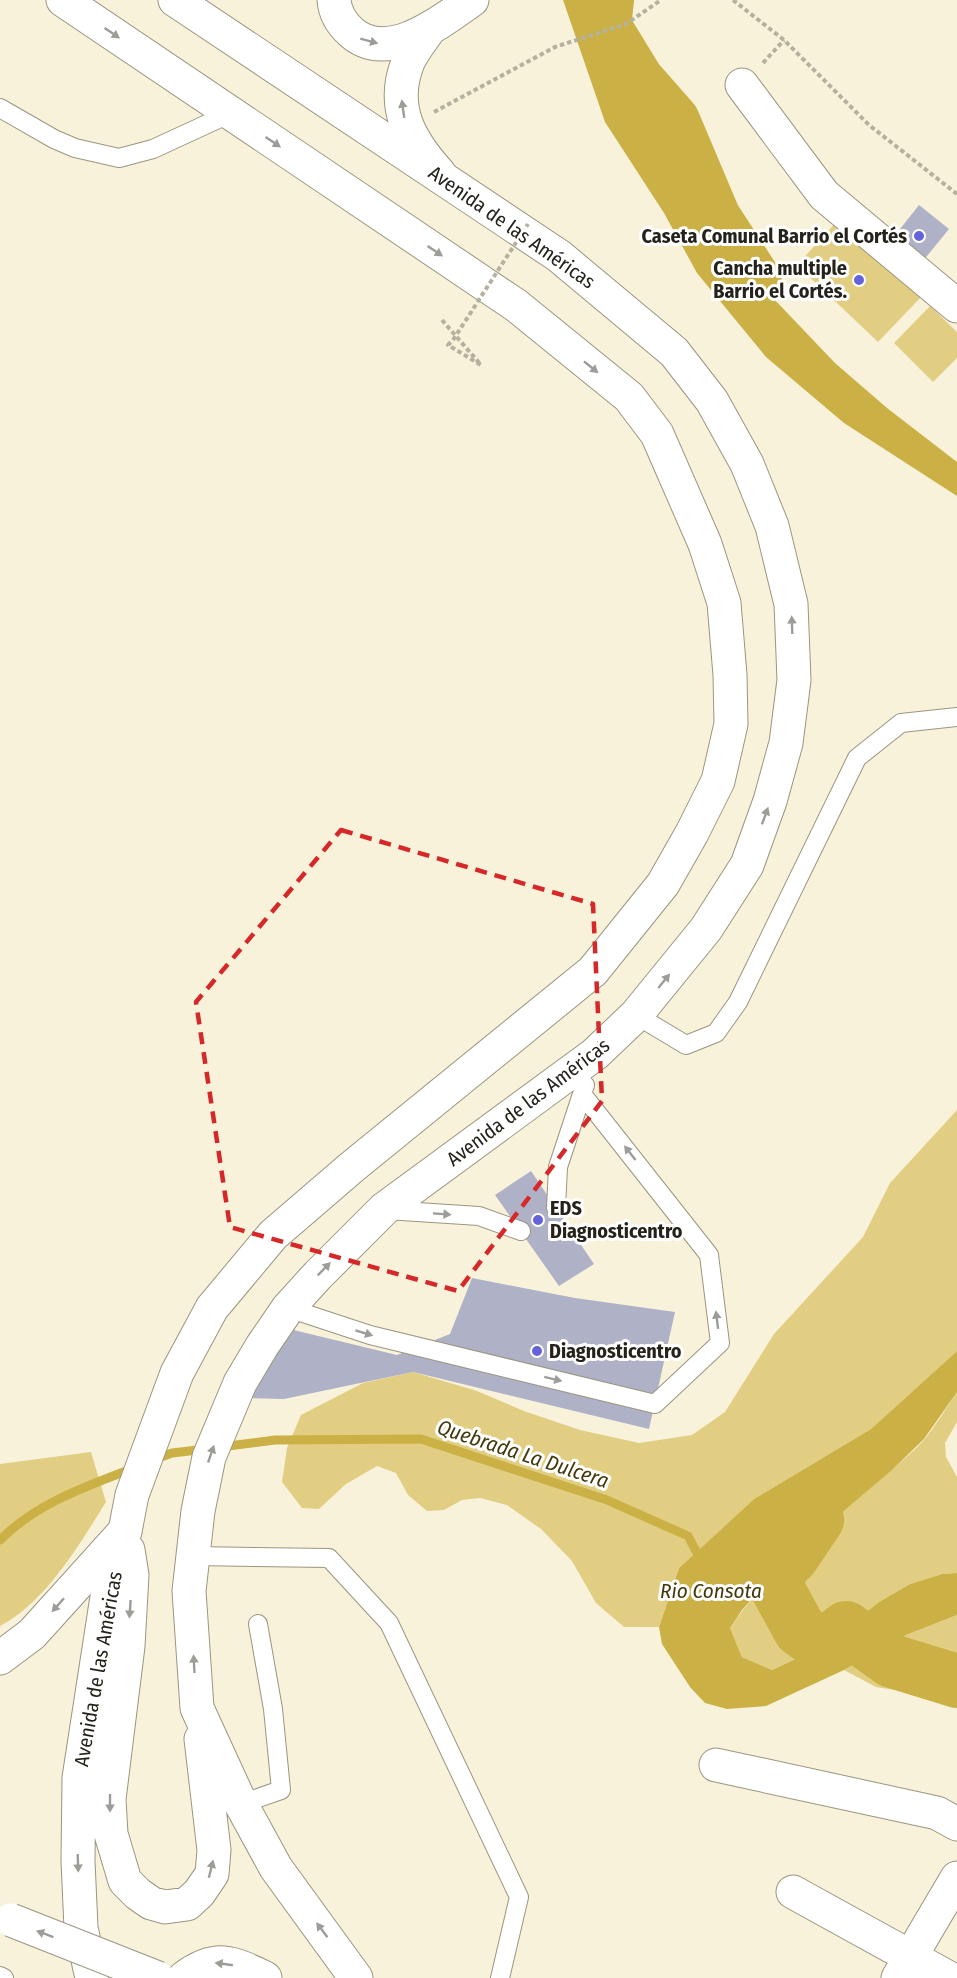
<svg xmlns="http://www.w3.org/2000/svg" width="957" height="1978" font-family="'Fira Sans Condensed',sans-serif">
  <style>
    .green { fill: #e2ce82 }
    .water { fill: #cbb145 }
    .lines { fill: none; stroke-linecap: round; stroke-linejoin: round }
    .stream { stroke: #cbb145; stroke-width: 9 }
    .river { stroke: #cbb145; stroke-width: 54 }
    .building { fill: #afb2c7 }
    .service-casing { stroke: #9b9580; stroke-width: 20 }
    .minor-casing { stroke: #9b9580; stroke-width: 35 }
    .secondary-casing { stroke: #9b9580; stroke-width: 35 }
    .primary-casing { stroke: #9b9580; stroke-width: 35 }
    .path { stroke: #b5b19e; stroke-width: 4; stroke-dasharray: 4.5 3; stroke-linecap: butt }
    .service { stroke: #fff; stroke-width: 18 }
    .minor { stroke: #fff; stroke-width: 33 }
    .secondary { stroke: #fff; stroke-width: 33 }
    .primary { stroke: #fff; stroke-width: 33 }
    .secondary-bridge-casing { stroke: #9b9580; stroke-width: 35; stroke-linecap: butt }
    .path-bridge { stroke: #b5b19e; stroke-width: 4; stroke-dasharray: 4.5 3; stroke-linecap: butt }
    .secondary-bridge { stroke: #fff; stroke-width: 33 }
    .oneway { fill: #9c9c98 }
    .marked { fill: none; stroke: #d62828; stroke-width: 4.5; stroke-dasharray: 12 8; stroke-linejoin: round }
    .poi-dot { fill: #6563dc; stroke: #fff; stroke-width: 2 }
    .labels { text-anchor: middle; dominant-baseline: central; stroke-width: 6; stroke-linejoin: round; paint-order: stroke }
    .street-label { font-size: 20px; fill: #24221a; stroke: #fff }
    .poi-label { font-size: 20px; font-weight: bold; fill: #24221a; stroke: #fff; text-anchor: end }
    .water-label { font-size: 21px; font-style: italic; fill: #43380a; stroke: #fff }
  </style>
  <rect width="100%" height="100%" fill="#f8f2db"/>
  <!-- green -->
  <path class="green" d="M840,218L922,296L878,342L797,265Z
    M930,306L957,332V358L933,382L894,343Z
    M957,1110V1351L871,1429L754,1499L679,1568L659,1627H624L596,1603L572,1561L541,1529L507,1505L480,1498L462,1500L444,1510L427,1511L408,1495L396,1473L377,1466L346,1484L319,1509L302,1508L282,1482L287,1448L301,1415L363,1383L413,1372L477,1391L524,1411L580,1430L639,1443L692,1435L725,1412L774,1334L863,1237L890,1183Z
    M957,1392V1422L945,1443L946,1457L957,1477V1573L942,1574L910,1584L879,1602L823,1646L772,1670L742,1657L730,1628C766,1575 816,1532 865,1492C885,1475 905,1460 923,1441C936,1426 946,1408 957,1392Z
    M91,1452L106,1502C79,1545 46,1602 0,1626V1464Z
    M957,1615V1695L939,1697L876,1687L844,1670L906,1635Z"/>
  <!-- water -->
  <path class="water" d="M563,0H618L626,24L673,121L714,218L749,273L835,363L887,408L957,462V496L844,423L766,357L697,273L664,213L605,122Z
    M957,1351V1392L924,1439L892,1470L827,1525L771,1577L742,1610L730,1628L742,1657L772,1670L823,1646L879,1602L910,1584L942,1574L957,1573V1615L906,1635L844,1670L766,1706L727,1709L705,1703L690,1687L662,1644L659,1627L679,1568L754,1499L871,1429Z"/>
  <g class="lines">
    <!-- stream -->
    <path class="stream" d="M220,1447L275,1440L421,1439L607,1500L688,1536L697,1553L708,1557
      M153,1460L172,1453L206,1449
      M0,1540C37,1503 87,1486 134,1468"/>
    <!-- river -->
    <path class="river" d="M607,0L604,26L637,80L673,121L714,218L755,281
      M817,1520L792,1557L771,1577L800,1630L823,1646L846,1628L892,1661L957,1681"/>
  </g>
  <!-- building -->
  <path class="building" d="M919,205L949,229L918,267L889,243Z
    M531,1171L594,1264L559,1286L495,1195Z
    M472,1278L575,1298L675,1312L649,1429L413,1372L284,1399L244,1398L277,1326L397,1355L450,1334Z"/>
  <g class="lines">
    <defs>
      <path id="service" d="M0,108L54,139L75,148L119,158L153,149L231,113
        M636,1015L686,1045L716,1033L738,1002L857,758L901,723L957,717
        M556,1208L558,1167L585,1085
        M386,1210L479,1216L521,1231
        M288,1308L370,1335L655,1404L720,1343L709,1255L582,1094
        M192,1556L329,1558L389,1623L519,1897L500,1978
        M241,1804L281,1790L273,1709L258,1624
        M0,1976L4,1978"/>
      <path id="minor" d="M742,85L824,195L957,306
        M716,1765L937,1813L957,1824
        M793,1892L949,1978
        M898,1978L957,1878"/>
      <path id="secondary" d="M334,0C335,13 341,23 351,32C387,65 442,21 472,0
        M428,31C421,41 413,51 408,62C390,107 410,141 439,173
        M0,1658L32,1634L125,1531"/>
      <path id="primary" d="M63,0L517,306L629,397L657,434L705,544L724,603L730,675L731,724L718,781L692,833L663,884L593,971L352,1167L273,1235L212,1308L177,1373L132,1495L125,1531L107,1597L79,1778L78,1861L81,1928L92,1978
        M175,0L559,256L674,352L712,401L747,464L772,526L791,604L794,680L786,743L770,801L747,865L706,929L636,1015L595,1054L384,1209L318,1275L288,1308L262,1346L240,1383L209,1457L198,1511L189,1591L197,1708L241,1804L276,1868L356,1978
        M128,1550L132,1575L128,1646L109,1799L111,1834L125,1881L138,1894L151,1903L165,1907L187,1904L199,1893L212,1874L214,1850L201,1739
        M184,1978C216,1954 232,1962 265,1978"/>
    </defs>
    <!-- service casing -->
    <use href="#service" class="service-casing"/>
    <!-- minor casing -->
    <use href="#minor" class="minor-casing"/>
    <!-- secondary casing -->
    <use href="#secondary" class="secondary-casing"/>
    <!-- primary casing -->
    <use href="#primary" class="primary-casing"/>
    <!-- path -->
    <path class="path" d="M733,0L784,40L869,125L957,194
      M763,63L784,40
      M434,112L555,47L626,24L661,0
      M442,320L481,365L448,345L453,340"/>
    <!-- service -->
    <use href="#service" class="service"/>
    <!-- minor -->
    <use href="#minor" class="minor"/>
    <!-- secondary -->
    <use href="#secondary" class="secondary"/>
    <!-- primary -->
    <use href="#primary" class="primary"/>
    <defs>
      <path id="secondary-bridge" d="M11,1920L158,1978"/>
    </defs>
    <!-- secondary-bridge casing -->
    <use href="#secondary-bridge" class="secondary-bridge-casing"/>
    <!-- path-bridge -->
    <path class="path-bridge" d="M453,340L528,224"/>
    <!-- secondary-bridge -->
    <use href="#secondary-bridge" class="secondary-bridge"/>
  </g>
  <!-- one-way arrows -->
  <defs><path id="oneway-solid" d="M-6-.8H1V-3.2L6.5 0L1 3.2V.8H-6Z" transform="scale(1.5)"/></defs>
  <g class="oneway">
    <use href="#oneway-solid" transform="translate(112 33) rotate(34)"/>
    <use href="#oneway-solid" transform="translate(369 41) rotate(15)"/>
    <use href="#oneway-solid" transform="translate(403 109) rotate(-98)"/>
    <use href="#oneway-solid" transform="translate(273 142) rotate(34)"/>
    <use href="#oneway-solid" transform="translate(435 251) rotate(34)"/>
    <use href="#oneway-solid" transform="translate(591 367) rotate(39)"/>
    <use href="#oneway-solid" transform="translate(792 625) rotate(-92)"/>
    <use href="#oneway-solid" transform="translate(765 816) rotate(-70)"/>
    <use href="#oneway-solid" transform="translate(664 981) rotate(-51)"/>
    <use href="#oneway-solid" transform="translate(630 1153) rotate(-128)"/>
    <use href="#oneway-solid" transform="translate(442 1214) rotate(4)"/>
    <use href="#oneway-solid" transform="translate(324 1269) rotate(-45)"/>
    <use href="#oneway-solid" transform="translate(717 1320) rotate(-97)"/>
    <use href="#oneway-solid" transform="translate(364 1333) rotate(17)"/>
    <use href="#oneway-solid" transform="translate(553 1379) rotate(14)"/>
    <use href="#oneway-solid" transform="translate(211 1454) rotate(-71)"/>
    <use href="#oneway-solid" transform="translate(58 1605) rotate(132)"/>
    <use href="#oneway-solid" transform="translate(130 1609) rotate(94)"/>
    <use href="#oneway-solid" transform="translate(194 1664) rotate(-93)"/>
    <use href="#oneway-solid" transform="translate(110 1803) rotate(90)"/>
    <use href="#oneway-solid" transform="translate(78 1863) rotate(88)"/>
    <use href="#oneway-solid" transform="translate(211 1869) rotate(-76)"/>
    <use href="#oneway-solid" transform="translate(322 1930) rotate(-127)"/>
    <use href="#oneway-solid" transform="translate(45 1934) rotate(-159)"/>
    <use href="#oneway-solid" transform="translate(224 1964) rotate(-172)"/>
  </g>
  <!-- marked area -->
  <path class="marked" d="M341,830L593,904L602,1101L458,1291L230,1227L196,1002Z"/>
  <!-- markers -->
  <g class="poi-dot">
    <circle cx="919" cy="236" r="6"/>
    <circle cx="859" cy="280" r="6"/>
    <circle cx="538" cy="1220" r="6"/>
    <circle cx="537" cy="1351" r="6"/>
  </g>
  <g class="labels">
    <!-- street labels -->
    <g class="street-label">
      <text transform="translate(512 227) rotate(35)">Avenida de las Américas</text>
      <text transform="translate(528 1102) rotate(-37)">Avenida de las Américas</text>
      <text transform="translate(98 1669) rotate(-80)">Avenida de las Américas</text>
    </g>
    <!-- poi labels -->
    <g class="poi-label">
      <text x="907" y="236">Caseta Comunal Barrio el Cortés</text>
      <text x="847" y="268">Cancha multiple<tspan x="847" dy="23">Barrio el Cortés.</tspan></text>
      <text x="550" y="1208" text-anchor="start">EDS<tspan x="550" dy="23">Diagnosticentro</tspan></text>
      <text x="549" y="1351" text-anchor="start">Diagnosticentro</text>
    </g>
    <!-- water labels -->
    <g class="water-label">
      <text transform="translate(523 1454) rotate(18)">Quebrada La Dulcera</text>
      <text x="711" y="1591">Rio Consota</text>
    </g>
  </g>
</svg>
